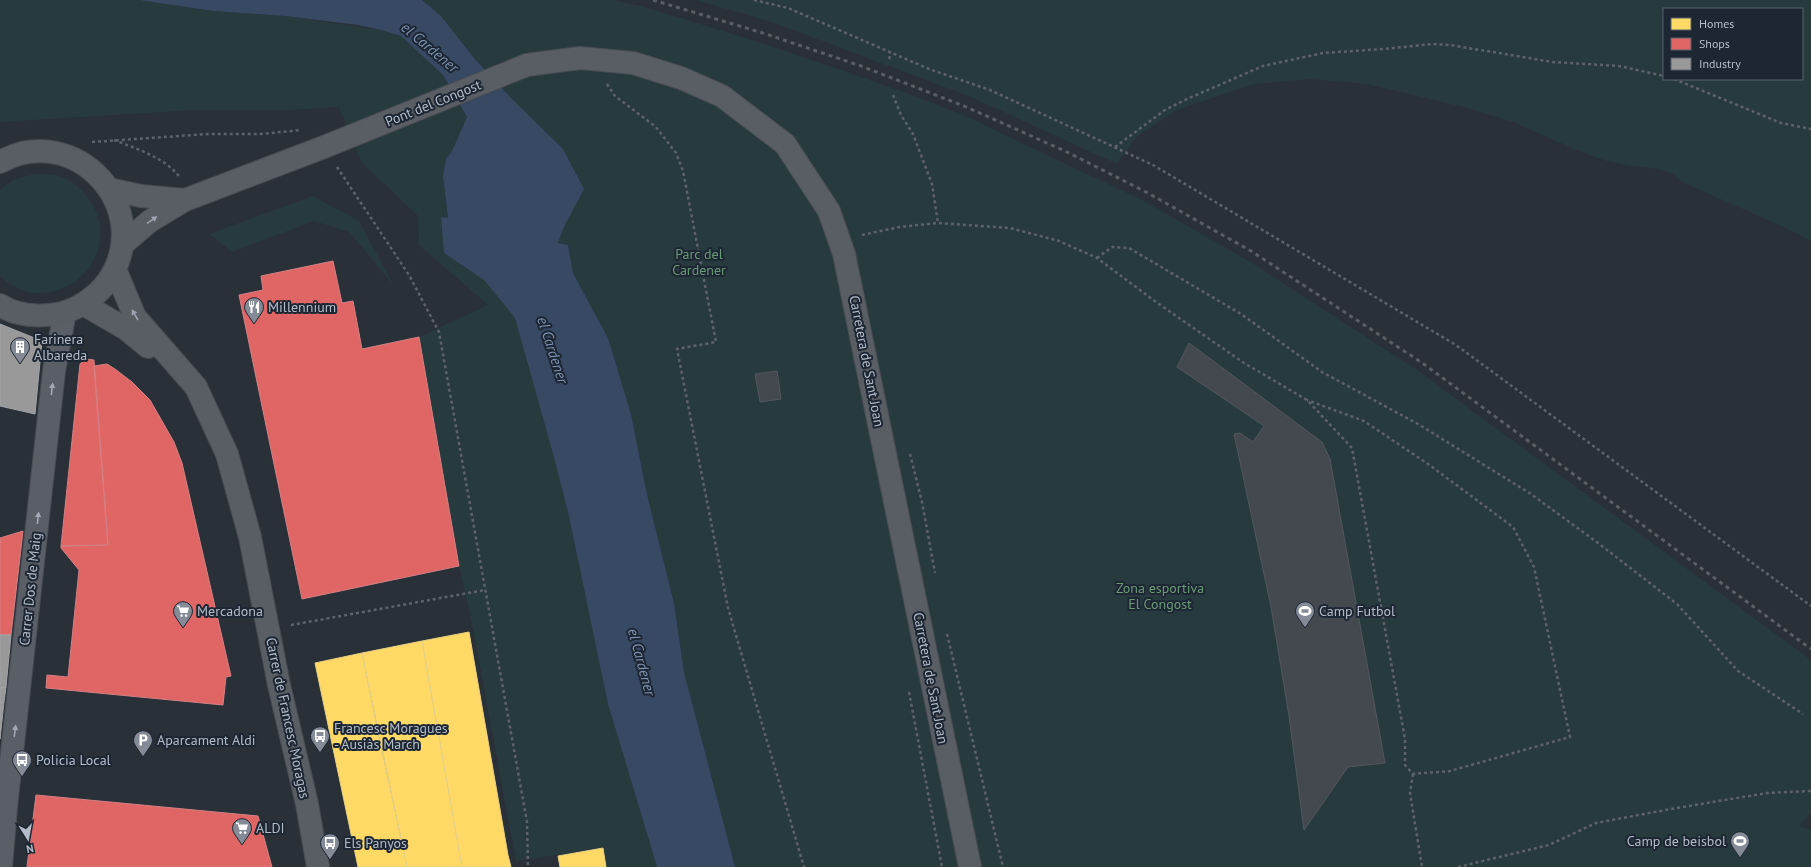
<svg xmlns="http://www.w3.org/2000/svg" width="1811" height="867" font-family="'PT Sans',sans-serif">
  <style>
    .green { fill: #273a3e; fill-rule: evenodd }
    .water { fill: #384963 }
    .homes { fill: #ffd966; stroke: #e8d084 }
    .shops { fill: #e06666; stroke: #d38084 }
    .industry { fill: #999; stroke: #a1a4a7 }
    .building { fill: #444950; stroke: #52575f }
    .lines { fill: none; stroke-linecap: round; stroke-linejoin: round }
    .street-casing { stroke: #484c53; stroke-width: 24 }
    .secondary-casing { stroke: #484c53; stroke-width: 24 }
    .path { stroke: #5d636a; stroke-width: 2.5; stroke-dasharray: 3 3; stroke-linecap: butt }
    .street { stroke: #5a5e66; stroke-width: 22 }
    .secondary { stroke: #595d64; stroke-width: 22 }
    .rail { stroke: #595d64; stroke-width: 3; stroke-dasharray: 4 4; stroke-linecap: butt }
    .oneway { fill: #9da4b0 }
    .oneway2 { fill: #a2a9b5 }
    .labels { text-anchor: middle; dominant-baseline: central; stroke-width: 4; stroke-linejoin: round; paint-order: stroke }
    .street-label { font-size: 14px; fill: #b4bcc9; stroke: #1d2633 }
    .park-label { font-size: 14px; fill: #6b9a76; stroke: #1d2633 }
    .poi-label { font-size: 14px; fill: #b4bcc9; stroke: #1d2633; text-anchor: start }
    .water-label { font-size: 15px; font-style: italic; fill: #7c92b1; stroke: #1d2633 }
  </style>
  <rect width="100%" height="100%" fill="#2a3038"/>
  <!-- green -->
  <path class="green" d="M0,0H139L213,11L285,16L381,30L401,36L443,75L467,117L452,151L446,159L443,176L448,218L441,217L444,253L484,280L515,318L553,454L568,512L608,704L657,867H606L603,848L516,861L472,623L459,566L419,337L488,305L419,245L418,216L362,163L339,107L292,110H196L0,122Z
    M422,0H612L641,6L762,43L910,94L961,114L1144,201L1249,261L1417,370L1811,660V813L1799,826L1811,830V867H735L684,672L674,603L646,490L631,414L608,338L573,273L568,245L558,243L564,227L512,99L474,58L441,16Z
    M695,0H1811V241L1788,229L1682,182L1673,174L1659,169L1632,166L1607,161L1579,151L1513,122L1471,109L1367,84L1310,79L1254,84L1177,110L1137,136L1117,164L971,97L772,22ZM1664,9H1802V79H1664Z
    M34,174C41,174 49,174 55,175C66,177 76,184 83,192C121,231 92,293 38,293C24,293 11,285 0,277V190L13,180Z
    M313,196L359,221L394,286L349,232L314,221L232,252L209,234Z"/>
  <!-- water -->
  <path class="water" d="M139,0H422L441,16L474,58L512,99L563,149L584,189L564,227L558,243L568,245L573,273L608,338L631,414L646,490L674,603L684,672L735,867H657L608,704L568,512L553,454L515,318L484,280L444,253L441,217L448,218L443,176L446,159L452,151L467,117L443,75L401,36L381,30L358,25L285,16L213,11Z"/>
  <!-- homes -->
  <path class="homes" d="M469,632L508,855L511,867H462L422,641Z
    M422,641L438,732L462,867H407L362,653Z
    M362,653L380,742L407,867H358L315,663Z
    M603,848L606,867H560L558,856Z"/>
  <!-- shops -->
  <path class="shops" d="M333,261L342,303L353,301L362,349L419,337L459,566L302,599L239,295L263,290L261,276Z
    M86,359L94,360L108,545L61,546L80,364Z
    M107,364L115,369L132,382L150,400L174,442L182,463L231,676L226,677L223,705L46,688L47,675L68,677L79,570L61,548V546L108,545L94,366Z
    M23,531L11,635H0V538Z
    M36,795L258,816L272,867H27Z"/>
  <!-- industry -->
  <path class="industry" d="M0,324L42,341L35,414L0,406Z
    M0,635H11L6,687L0,688Z
    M6,687L4,702L0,703V688Z
    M4,702L0,739V703Z"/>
  <!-- building -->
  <path class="building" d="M1189,343L1322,442L1330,459L1385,763L1348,767L1304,830L1289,716L1271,607L1234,434L1240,433L1253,442L1264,426L1177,367Z
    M777,371L781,399L760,402L755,374Z"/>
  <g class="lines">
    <defs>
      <path id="street" d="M1,867L6,807L54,371L65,312"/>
      <path id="secondary" d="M0,162C75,120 157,209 108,281C97,296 80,308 62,313C41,317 18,317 0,305
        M109,189L141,196L185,200
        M122,245L150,221L185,200L324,147L527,65L580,58L633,63L681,78L722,96L785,144L829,211L844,254L970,867
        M115,269L135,317L196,387L227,454L250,537L279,685L307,804L318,867
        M83,304L126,329L148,347"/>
    </defs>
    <!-- street casing -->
    <use href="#street" class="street-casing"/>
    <!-- secondary casing -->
    <use href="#secondary" class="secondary-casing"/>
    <!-- path -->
    <path class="path" d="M754,0L788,8L929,69L990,90L1153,165L1456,345L1811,606
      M889,59L891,53
      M1674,79L1781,123L1811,129
      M607,84L615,96L656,127L676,153L683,171L716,342L677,349L728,608L804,867
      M893,95L901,115L913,134L932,184L938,223
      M114,140C137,149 163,157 179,176
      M92,142L208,134H261L301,130
      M1115,147L1165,110L1187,99L1263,66L1323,53L1384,49L1432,44L1450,45L1553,62L1619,66L1664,76
      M337,167L409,275L439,332L527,822L528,867
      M862,235L899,227L938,223L1010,228L1059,241L1097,258L1156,302L1244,363L1307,400L1352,448L1405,739V765L1413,774L1450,771L1570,737L1534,567L1513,527L1428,464L1364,421L1307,400
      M1097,258L1112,247L1129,248L1241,314L1322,372L1418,424L1531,494L1598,543L1677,604L1738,671L1803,714
      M910,454L922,502L935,573
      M291,625L485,590
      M947,634L1003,867
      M909,692L942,867
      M1413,774L1410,793L1422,867
      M1458,867L1549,845L1596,823L1671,809L1767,793L1811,791"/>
    <!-- street -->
    <use href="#street" class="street"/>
    <!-- secondary -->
    <use href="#secondary" class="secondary"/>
    <!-- rail -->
    <path class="rail" d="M653,0L766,34L861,66L964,106L1065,151L1146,192L1251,251L1421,362L1811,649"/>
  </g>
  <!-- one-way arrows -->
  <defs><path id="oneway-solid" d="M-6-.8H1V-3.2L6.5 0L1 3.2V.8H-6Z"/></defs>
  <g class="oneway">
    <use href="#oneway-solid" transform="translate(152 220) rotate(-34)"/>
    <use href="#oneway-solid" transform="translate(135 315) rotate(-120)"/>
  </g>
  <g class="oneway2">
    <use href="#oneway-solid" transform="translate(52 389) rotate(-84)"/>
    <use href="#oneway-solid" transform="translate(38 518) rotate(-84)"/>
    <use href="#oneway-solid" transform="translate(15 731) rotate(-83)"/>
  </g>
  <!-- icons -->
  <defs>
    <symbol id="restaurant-pin" viewBox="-11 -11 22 30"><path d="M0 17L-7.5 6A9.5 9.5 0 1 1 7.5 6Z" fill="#848b96" stroke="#1d2633"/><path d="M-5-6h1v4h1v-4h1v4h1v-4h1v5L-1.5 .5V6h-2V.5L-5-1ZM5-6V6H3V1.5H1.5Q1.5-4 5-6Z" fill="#fff"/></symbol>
    <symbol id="building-pin" viewBox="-11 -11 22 30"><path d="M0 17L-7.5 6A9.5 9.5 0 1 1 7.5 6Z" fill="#848b96" stroke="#1d2633"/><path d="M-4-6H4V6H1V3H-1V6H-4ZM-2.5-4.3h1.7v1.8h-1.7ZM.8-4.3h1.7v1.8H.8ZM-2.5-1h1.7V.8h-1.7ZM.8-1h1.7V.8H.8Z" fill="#fff"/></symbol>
    <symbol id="supermarket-pin" viewBox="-11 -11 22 30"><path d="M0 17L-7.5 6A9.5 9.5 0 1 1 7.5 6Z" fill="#848b96" stroke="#1d2633"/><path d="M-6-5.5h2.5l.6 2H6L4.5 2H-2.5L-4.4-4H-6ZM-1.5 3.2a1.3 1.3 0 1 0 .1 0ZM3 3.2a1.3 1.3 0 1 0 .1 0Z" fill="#fff"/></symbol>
    <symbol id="stadium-pin" viewBox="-11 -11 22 30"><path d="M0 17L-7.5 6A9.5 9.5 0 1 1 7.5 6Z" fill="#848b96" stroke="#1d2633"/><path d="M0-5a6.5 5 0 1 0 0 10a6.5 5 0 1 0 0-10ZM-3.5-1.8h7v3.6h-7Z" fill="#fff"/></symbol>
    <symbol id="bus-pin" viewBox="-11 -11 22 30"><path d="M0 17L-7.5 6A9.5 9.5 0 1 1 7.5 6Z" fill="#848b96" stroke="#1d2633"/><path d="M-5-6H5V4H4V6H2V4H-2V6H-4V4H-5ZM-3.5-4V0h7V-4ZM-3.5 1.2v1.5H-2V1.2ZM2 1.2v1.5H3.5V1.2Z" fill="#fff"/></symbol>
    <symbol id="parking-pin" viewBox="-11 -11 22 30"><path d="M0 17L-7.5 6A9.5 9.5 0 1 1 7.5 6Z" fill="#848b96" stroke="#1d2633"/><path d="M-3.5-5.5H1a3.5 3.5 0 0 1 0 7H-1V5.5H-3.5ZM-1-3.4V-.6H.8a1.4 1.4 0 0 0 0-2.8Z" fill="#fff"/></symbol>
  </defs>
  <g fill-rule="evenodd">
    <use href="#restaurant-pin" x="243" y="296" width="22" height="30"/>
    <use href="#building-pin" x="9" y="336" width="22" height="30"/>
    <use href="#supermarket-pin" x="172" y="600" width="22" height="30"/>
    <use href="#stadium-pin" x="1294" y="600" width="22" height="30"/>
    <use href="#bus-pin" x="309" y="725" width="22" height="30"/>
    <use href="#parking-pin" x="132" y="729" width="22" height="30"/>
    <use href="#bus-pin" x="11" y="749" width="22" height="30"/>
    <use href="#supermarket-pin" x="231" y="817" width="22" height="30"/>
    <use href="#stadium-pin" x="1729" y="830" width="22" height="30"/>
    <use href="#bus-pin" x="319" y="832" width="22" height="30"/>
  </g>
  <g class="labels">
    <!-- street labels -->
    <g class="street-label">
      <text transform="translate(433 103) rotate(-22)">Pont del Congost</text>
      <text transform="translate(867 361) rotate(79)">Carretera de Sant Joan</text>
      <text transform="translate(30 589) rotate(-84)">Carrer Dos de Maig</text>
      <text transform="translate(931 678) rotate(79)">Carretera de Sant Joan</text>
      <text transform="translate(288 718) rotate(78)">Carrer de Francesc Moragas</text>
    </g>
    <!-- park labels -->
    <g class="park-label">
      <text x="699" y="254">Parc del<tspan x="699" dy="16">Cardener</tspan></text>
      <text x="1160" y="588">Zona esportiva<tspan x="1160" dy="16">El Congost</tspan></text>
    </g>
    <!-- poi labels -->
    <g class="poi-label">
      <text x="268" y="307">Millennium</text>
      <text x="34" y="339">Farinera<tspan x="34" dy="16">Albareda</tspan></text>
      <text x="197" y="611">Mercadona</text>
      <text x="1319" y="611">Camp Futbol</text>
      <text x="334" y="728">Francesc Moragues<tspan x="334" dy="16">- Ausiàs March</tspan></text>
      <text x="157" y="740">Aparcament Aldi</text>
      <text x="36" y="760">Policia Local</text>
      <text x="256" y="828">ALDI</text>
      <text x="1726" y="841" text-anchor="end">Camp de beisbol</text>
      <text x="344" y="843">Els Panyos</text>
    </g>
    <!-- water labels -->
    <g class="water-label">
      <text transform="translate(430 47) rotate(40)">el Cardener</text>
      <text transform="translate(553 350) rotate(72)">el Cardener</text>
      <text transform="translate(642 662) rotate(75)">el Cardener</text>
    </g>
  </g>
  <!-- legend -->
  <rect x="1663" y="8" width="140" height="72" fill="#1d2633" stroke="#59626f"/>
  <rect x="1671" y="18" width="20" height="12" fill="#ffd966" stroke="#59626f"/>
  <text x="1699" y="28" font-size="12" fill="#b4bcc9">Homes</text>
  <rect x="1671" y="38" width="20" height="12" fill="#e06666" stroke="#59626f"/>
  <text x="1699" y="48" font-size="12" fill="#b4bcc9">Shops</text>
  <rect x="1671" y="58" width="20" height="12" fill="#999999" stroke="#59626f"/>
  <text x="1699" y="68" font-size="12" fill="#b4bcc9">Industry</text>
  <!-- north arrow -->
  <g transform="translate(28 839) rotate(169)" stroke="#1d2633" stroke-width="3" paint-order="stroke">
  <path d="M0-3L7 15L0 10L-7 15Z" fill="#b4bcc9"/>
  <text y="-6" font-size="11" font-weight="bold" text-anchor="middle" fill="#b4bcc9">N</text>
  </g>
</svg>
